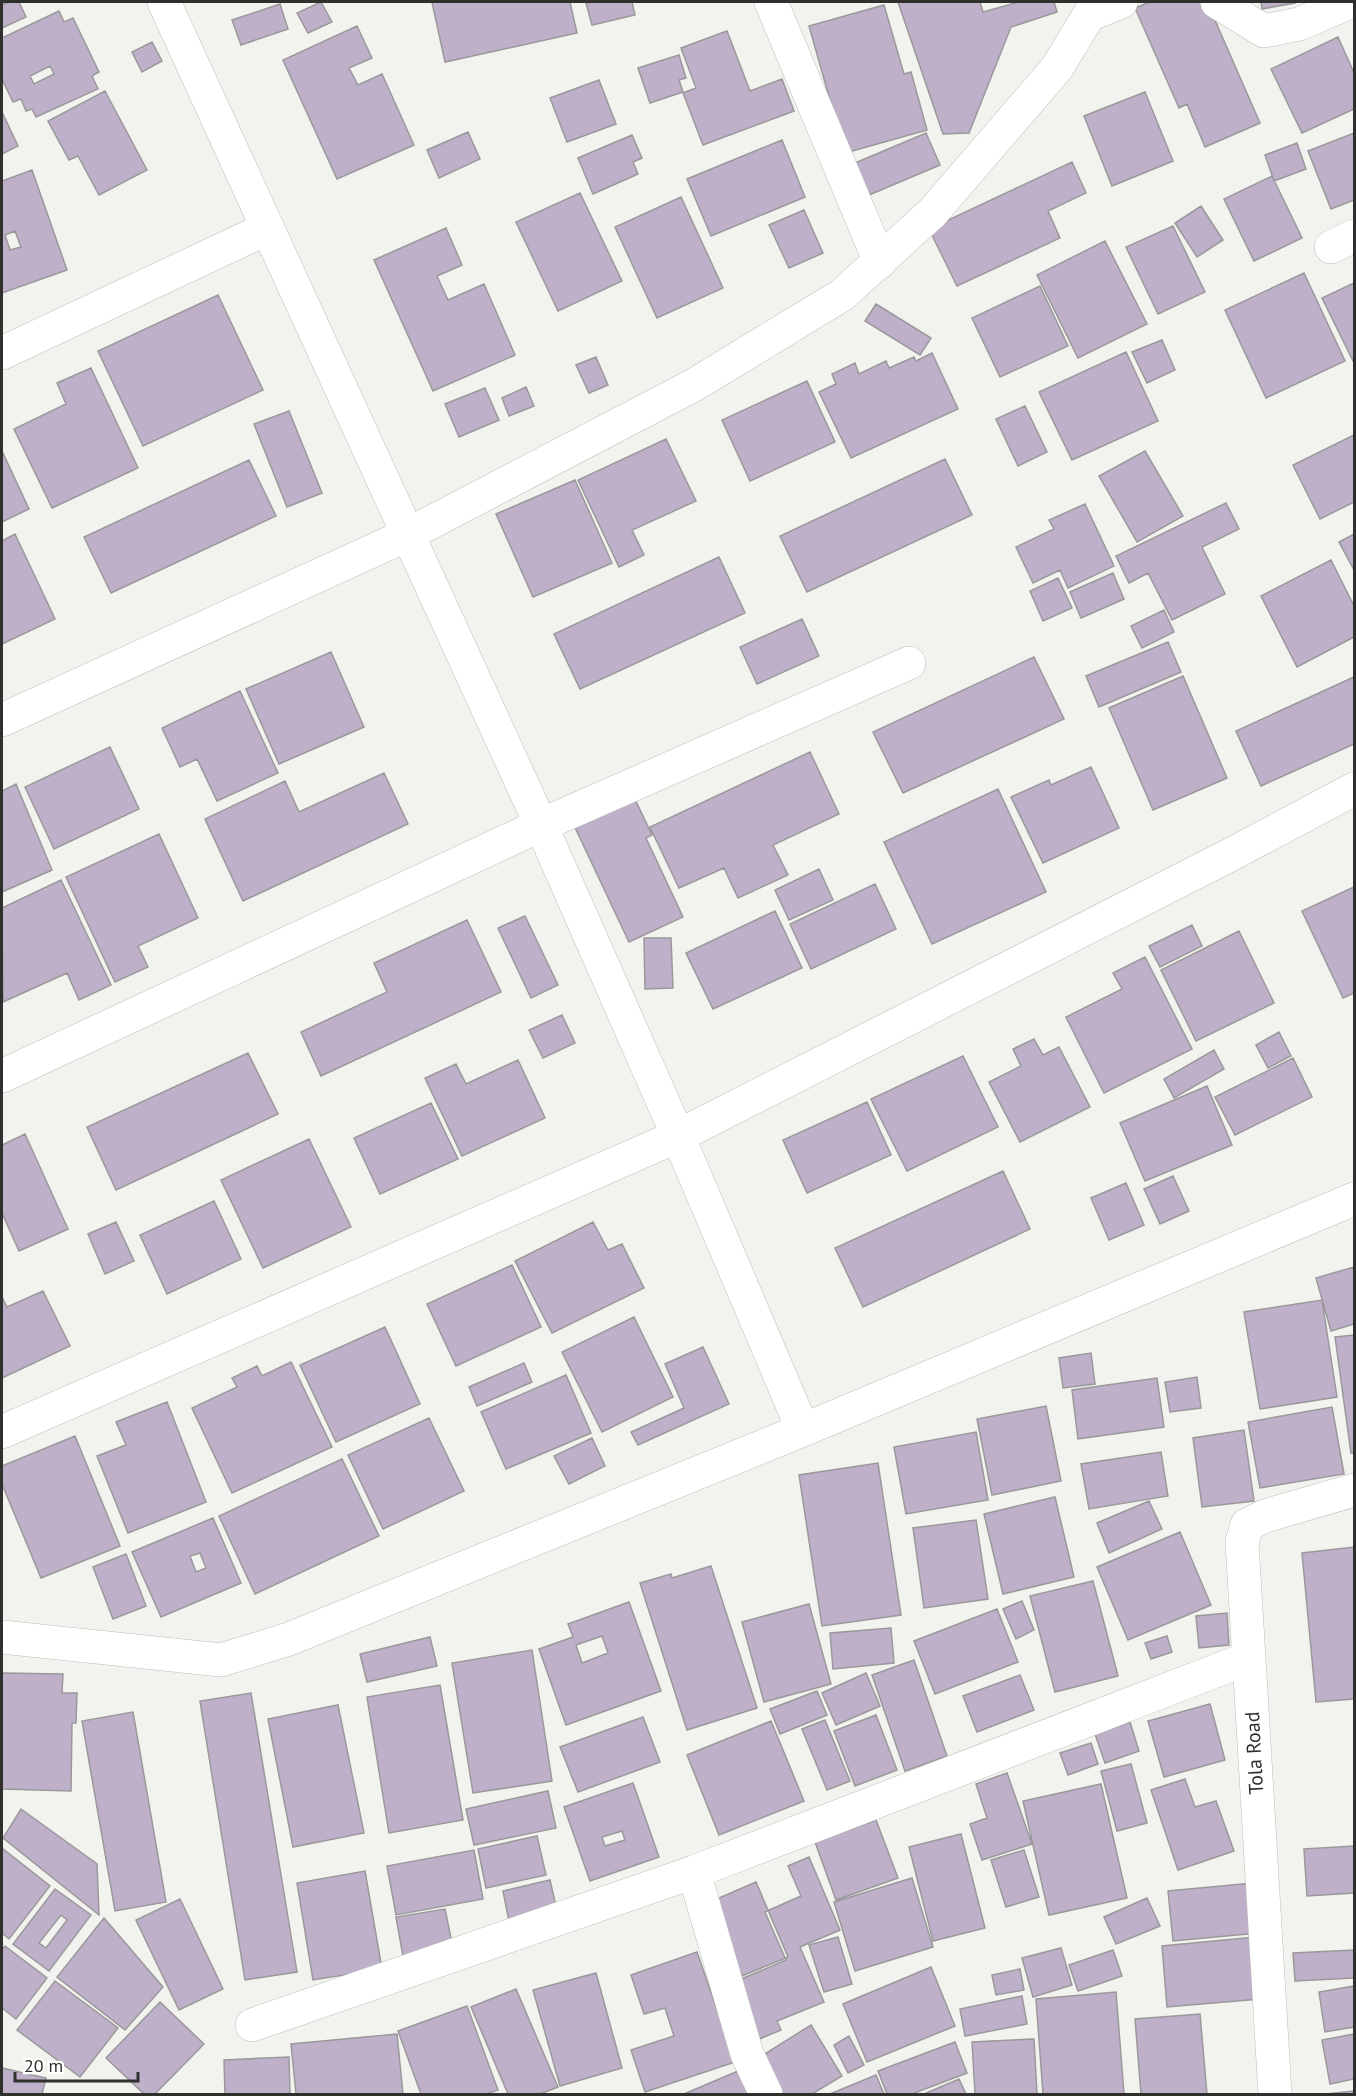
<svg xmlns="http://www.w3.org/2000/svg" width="1356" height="2096" font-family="'PT Sans',sans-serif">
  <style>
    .building { fill: #bfb0ca; stroke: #9a989b; stroke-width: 1.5; fill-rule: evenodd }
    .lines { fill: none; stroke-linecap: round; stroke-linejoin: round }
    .minor-casing { stroke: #bebeba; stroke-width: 34 }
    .minor { stroke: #fff; stroke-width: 33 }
    .labels { text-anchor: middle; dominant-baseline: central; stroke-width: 4.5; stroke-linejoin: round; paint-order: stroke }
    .street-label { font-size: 20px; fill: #2f2f2e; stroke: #fffffe }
  </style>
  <rect width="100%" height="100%" fill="#f2f2ee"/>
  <!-- building -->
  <path class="building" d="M9,2H19L26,17L2,28V5Z
    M321,2L332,22L308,33L297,13Z
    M432,2H570L577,33L445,62Z
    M593,2H632L635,15L592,25L586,3Z
    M898,2H980L983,12L1019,2H1054L1057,12L1011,27L969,133L943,134Z
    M1150,2H1207L1260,123L1205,147L1187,104L1179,108L1135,8Z
    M1261,2H1295V3L1262,9Z
    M280,4L288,29L241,45L232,20Z
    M884,5L904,74L911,72L927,130L845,153L809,26Z
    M59,11L64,22L73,18L99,72L92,76L98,89L36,117L32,109L26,111L21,99L13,102L2,79V38ZM50,66L54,74L34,84L30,76Z
    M357,26L372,58L349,68L358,85L382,74L414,145L337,179L283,60Z
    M727,31L750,91L782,79L794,111L703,145L683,93L696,88L681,48Z
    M1338,37L1354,73V109L1302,133L1271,69Z
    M152,42L162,61L142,72L132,52Z
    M679,55L686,78L679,80L683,92L650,103L638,68Z
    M599,80L616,124L567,142L550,98Z
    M105,91L147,170L99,195L78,156L69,160L48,121Z
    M1145,92L1173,161L1112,186L1084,116Z
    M2,112L18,146L2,154Z
    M468,132L480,159L439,178L427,150Z
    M926,133L940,165L862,198L848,166Z
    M1354,133V200L1331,209L1308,151Z
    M632,135L642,158L633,162L638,174L593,194L578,158Z
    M782,140L805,197L711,236L687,179Z
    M1297,143L1306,169L1274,181L1265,155Z
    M1072,162L1086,193L1048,211L1060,238L957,286L929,229Z
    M32,170L67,270L2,293V181ZM15,231L21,247L10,250L5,235Z
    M1272,176L1302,238L1254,261L1224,199Z
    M580,193L622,281L558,311L516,222Z
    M681,197L723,288L657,318L615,227Z
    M1201,206L1223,240L1197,257L1175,223Z
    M804,210L823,253L789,268L769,225Z
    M1173,226L1205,292L1158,314L1126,247Z
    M446,228L462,265L437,276L448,300L484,284L515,355L433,391L374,260Z
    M1105,241L1147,324L1078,358L1037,275Z
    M1304,273L1345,361L1266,398L1225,310Z
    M1354,283V363L1322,298Z
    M1040,286L1068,346L1000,377L972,318Z
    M218,295L263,390L143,446L98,351Z
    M876,304L931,338L920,355L865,321Z
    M1162,340L1175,370L1147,383L1132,352Z
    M1126,352L1158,421L1072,460L1039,392Z
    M932,353L958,409L851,458L819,392L836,384L832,374L855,363L859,374L886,361L889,368L914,357L916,361Z
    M596,357L608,385L589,393L576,365Z
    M91,368L138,468L52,508L14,429L66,404L57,383Z
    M807,381L835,442L750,481L722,420Z
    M526,387L534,406L509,416L502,398Z
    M485,388L499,420L459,437L445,404Z
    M1025,406L1047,452L1018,466L996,419Z
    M289,411L322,493L287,507L254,424Z
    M1354,435V502L1320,519L1293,465Z
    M666,439L696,501L632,530L644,555L619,567L578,480Z
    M2,451L29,509L2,522Z
    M1145,451L1183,516L1137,542L1099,476Z
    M945,459L972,515L807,592L780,536Z
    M249,460L276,516L111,593L84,537Z
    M575,480L612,563L533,597L496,514Z
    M1226,503L1239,529L1202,547L1225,594L1172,620L1148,573L1129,583L1116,556Z
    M1085,504L1114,566L1068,588L1060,570L1033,583L1016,547L1054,529L1049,520Z
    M15,534L55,619L2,644V541Z
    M1354,534V570L1339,542Z
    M719,557L745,613L580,689L554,634Z
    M1331,560L1354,606V637L1297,667L1261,596Z
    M1113,573L1124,599L1081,618L1070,592Z
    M1058,578L1072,608L1043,621L1030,591Z
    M1164,610L1174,632L1142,648L1131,626Z
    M802,619L819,656L757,684L740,647Z
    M1168,642L1181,672L1099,707L1086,676Z
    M331,652L364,727L279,764L246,689Z
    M1034,657L1064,719L903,793L873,732Z
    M1183,676L1227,778L1153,810L1109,708Z
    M1354,677V744L1261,786L1236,731Z
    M240,691L278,773L217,801L197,759L180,767L162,728Z
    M110,747L139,809L54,849L25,787Z
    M810,752L839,814L773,845L788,875L738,898L724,868L679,888L650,827Z
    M1091,767L1119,828L1043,863L1011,797L1049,780L1051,785Z
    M384,773L408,824L243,901L205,819L285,781L299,812Z
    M16,784L52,870L2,892V791Z
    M998,789L1046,892L932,944L884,842Z
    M632,793L652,835L646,838L683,917L629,942L572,821Z
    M159,834L198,918L138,946L148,967L115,982L66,877Z
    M819,869L833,900L789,920L775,890Z
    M61,880L111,985L79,1000L67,973L3,1002L2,908Z
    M875,884L896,929L811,969L790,924Z
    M1354,887V993L1343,998L1302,911Z
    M775,911L802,968L713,1009L686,953Z
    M525,916L558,985L531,998L498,928Z
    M467,920L501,992L321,1076L301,1032L387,992L374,963Z
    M1192,925L1202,946L1160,967L1149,946Z
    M1239,931L1274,1003L1196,1041L1161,970Z
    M644,938H671L673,988L645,989Z
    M1145,957L1192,1049L1104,1093L1066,1017L1122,989L1113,973Z
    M562,1015L575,1043L543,1058L529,1030Z
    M1279,1032L1291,1056L1268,1068L1256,1045Z
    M1034,1039L1043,1055L1059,1047L1090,1107L1020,1142L989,1082L1021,1066L1013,1049Z
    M1214,1050L1224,1069L1174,1098L1164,1079Z
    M248,1053L278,1114L116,1190L87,1127Z
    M963,1056L998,1127L907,1171L871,1099Z
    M1293,1058L1312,1097L1235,1135L1215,1097Z
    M518,1060L545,1118L462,1156L425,1078L456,1064L466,1084Z
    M1207,1086L1232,1145L1145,1181L1120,1123Z
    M867,1102L891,1155L807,1193L783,1140Z
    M431,1103L458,1159L380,1194L354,1138Z
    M25,1134L68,1229L19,1251L2,1213V1145Z
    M309,1139L351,1227L263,1268L221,1180Z
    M1003,1171L1030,1229L863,1307L835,1248Z
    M1173,1176L1189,1211L1160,1224L1144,1189Z
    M1126,1183L1144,1225L1109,1240L1091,1198Z
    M214,1201L241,1259L167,1294L140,1235Z
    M116,1222L134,1261L105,1274L88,1234Z
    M593,1222L608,1250L622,1244L644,1288L552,1333L515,1261Z
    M512,1265L541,1327L456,1366L427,1304Z
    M1354,1267V1324L1331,1331L1316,1278Z
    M43,1291L70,1346L2,1378V1300L3,1299L7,1307Z
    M1322,1300L1337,1397L1260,1409L1244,1312Z
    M634,1317L673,1397L602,1432L562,1352Z
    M385,1327L420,1404L336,1442L300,1365Z
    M1354,1335V1453H1351L1335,1337Z
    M703,1347L729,1404L638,1445L631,1432L684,1408L665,1364Z
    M1091,1353L1095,1384L1063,1388L1059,1358Z
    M291,1362L332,1447L232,1493L192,1408L237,1387L232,1378L257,1366L262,1376Z
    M524,1363L532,1382L477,1406L469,1387Z
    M566,1375L591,1433L506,1469L481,1412Z
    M1197,1377L1201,1408L1170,1412L1165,1382Z
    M1157,1378L1164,1427L1078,1439L1072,1390Z
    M167,1402L206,1502L128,1533L97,1456L126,1445L116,1422Z
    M1046,1406L1061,1481L992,1495L977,1419Z
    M1332,1407L1344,1474L1260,1488L1248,1422Z
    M429,1418L464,1491L383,1529L348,1455Z
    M1244,1430L1254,1501L1202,1507L1193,1438Z
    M976,1432L988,1500L906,1514L894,1447Z
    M75,1436L120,1546L41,1578L2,1484V1466Z
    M592,1438L605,1466L569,1484L554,1456Z
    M1161,1452L1168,1496L1089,1509L1081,1464Z
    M342,1459L379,1536L255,1594L219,1516Z
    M878,1463L901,1615L822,1626L799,1475Z
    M1055,1497L1074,1577L1003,1594L984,1514Z
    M1149,1501L1162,1529L1109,1553L1097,1523Z
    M213,1518L241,1583L161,1617L132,1552ZM200,1553L206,1568L196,1572L190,1556Z
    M976,1520L988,1599L924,1608L913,1528Z
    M1180,1532L1211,1605L1128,1640L1097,1567Z
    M1354,1547V1699L1316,1702L1302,1553Z
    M126,1554L146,1606L113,1619L93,1567Z
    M711,1566L757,1708L687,1730L640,1583L671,1574L672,1578Z
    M1093,1581L1118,1676L1055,1692L1030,1596Z
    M1022,1601L1034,1630L1016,1639L1003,1609Z
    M629,1602L661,1691L566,1725L539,1649L573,1637L568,1624ZM602,1636L608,1653L582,1663L576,1645Z
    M809,1604L831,1684L764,1702L742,1622Z
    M997,1609L1018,1662L935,1694L914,1641Z
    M1227,1613L1229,1645L1199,1648L1196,1616Z
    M891,1628L894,1663L833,1669L830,1633Z
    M1167,1636L1172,1652L1151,1659L1145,1643Z
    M430,1637L437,1666L367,1682L360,1654Z
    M532,1650L552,1781L473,1793L452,1663Z
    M914,1660L947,1756L905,1771L872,1675Z
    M2,1673L63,1674L62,1693H77L76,1723H72L71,1791L2,1789Z
    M866,1673L880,1706L836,1725L822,1693Z
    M1020,1675L1034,1710L977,1732L963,1696Z
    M440,1685L463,1820L389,1833L367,1697Z
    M817,1691L827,1715L780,1734L770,1709Z
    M251,1693L297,1972L245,1980L200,1701Z
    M1210,1704L1225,1760L1164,1777L1148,1721Z
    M338,1705L364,1833L293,1847L268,1719Z
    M133,1712L166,1902L115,1911L82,1721Z
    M876,1715L897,1770L855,1786L834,1731Z
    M643,1717L660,1762L578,1792L560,1747Z
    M825,1720L850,1781L827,1790L802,1729Z
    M771,1721L804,1801L719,1835L687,1755Z
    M1130,1722L1139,1751L1105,1763L1095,1734Z
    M1091,1743L1098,1764L1068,1775L1060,1753Z
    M1131,1764L1147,1823L1117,1831L1101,1771Z
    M1007,1773L1032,1844L982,1860L970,1824L987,1818L976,1784Z
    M1185,1779L1195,1807L1216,1801L1234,1851L1178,1870L1151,1790Z
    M633,1783L659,1857L590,1881L564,1807ZM622,1831L625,1840L605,1846L602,1837Z
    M1101,1784L1127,1898L1049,1915L1023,1801Z
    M548,1791L556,1828L474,1845L466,1809Z
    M21,1809L97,1864L99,1915L3,1838Z
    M876,1820L898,1878L836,1900L815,1842Z
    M961,1834L985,1928L933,1941L909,1847Z
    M537,1836L546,1875L486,1888L478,1849Z
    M1354,1846V1893L1307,1896L1304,1849Z
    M2,1848L50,1886L9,1939L2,1933Z
    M474,1850L483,1899L396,1915L387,1866Z
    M1024,1850L1039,1897L1006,1907L991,1860Z
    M809,1857L840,1930L800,1947L824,2002L777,2021L781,2030L757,2040L732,1983L786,1960L765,1912L801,1896L788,1866Z
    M365,1871L382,1969L313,1980L297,1883Z
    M912,1878L933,1947L855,1971L834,1902Z
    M550,1880L558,1915L510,1926L503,1891Z
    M756,1882L788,1957L742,1976L710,1902Z
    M1253,1883L1258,1933L1173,1941L1168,1891Z
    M55,1889L91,1915L49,1971L13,1944ZM61,1915L67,1920L46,1948L39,1943Z
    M1147,1898L1160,1926L1116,1944L1104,1917Z
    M180,1899L223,1989L179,2010L136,1920Z
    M445,1909L454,1953L404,1962L396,1917Z
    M104,1918L163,1987L125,2030L57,1977Z
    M838,1937L852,1984L824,1992L809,1945Z
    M1255,1937L1260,1999L1167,2007L1162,1946Z
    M5,1946L47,1978L16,2019L2,2008V1950Z
    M1061,1948L1072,1985L1033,1997L1022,1958Z
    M1113,1950L1122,1976L1078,1991L1069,1965Z
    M1354,1950V1978L1295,1981L1293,1953Z
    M697,1952L735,2062L645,2092L631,2050L674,2036L665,2008L644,2014L631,1975Z
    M931,1967L955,2026L867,2062L843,2004Z
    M1020,1969L1024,1990L996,1995L992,1975Z
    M596,1973L622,2068L560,2086L533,1990Z
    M55,1981L118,2028L80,2077L17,2030Z
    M1354,1986V2027L1325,2032L1319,1992Z
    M516,1989L558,2087L540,2094H508L471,2007Z
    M1116,1992L1124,2094H1043L1036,1999Z
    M1022,1996L1027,2024L965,2036L960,2009Z
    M160,2002L204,2044L155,2094H144L106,2058Z
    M467,2006L498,2090L486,2094H421L398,2031Z
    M1200,2014L1207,2094H1141L1135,2019Z
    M811,2025L842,2076L812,2094H783L760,2057Z
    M397,2034L403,2094H296L291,2044Z
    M1354,2034V2079L1330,2084L1322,2040Z
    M849,2036L864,2065L848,2073L834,2045Z
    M1034,2039L1037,2094H975L972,2042Z
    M955,2042L967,2073L912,2094H887L878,2071Z
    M289,2057L290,2094H225L224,2060Z
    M2,2068L46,2078L42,2094H2Z
    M738,2071L748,2094H684Z
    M876,2075L884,2094H830Z
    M959,2079L966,2094H924Z
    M1354,2091V2094H1325Z"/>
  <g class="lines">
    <defs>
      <path id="minor" d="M164,2L541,825L678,1136L803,1430
        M771,2L880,262
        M1217,2L1264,31L1299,24L1350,2
        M1331,247L1354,236
        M2,353L268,228
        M2,720L407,535L694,385L842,295L932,213L1057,68L1089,15L1121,2
        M2,1076L541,825L909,663
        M2,1432L678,1136L1230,855L1354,789
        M2,1637L221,1660L289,1639L803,1430L1354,1199
        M694,1872L747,2054L766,2094
        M252,2025L694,1872L1249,1658
        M1275,2094L1242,1542L1247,1525L1265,1516L1354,1490"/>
    </defs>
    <!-- minor casing -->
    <use href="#minor" class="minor-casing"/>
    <!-- minor -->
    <use href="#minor" class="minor"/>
  </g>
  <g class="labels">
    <!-- street labels -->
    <g class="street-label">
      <text transform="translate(1254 1753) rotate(-93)">Tola Road</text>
    </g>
  </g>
  <!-- border -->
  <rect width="1356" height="2096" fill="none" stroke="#2f2f2e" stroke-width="6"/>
  <!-- scale -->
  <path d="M15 2072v9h123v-9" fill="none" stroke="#2f2f2e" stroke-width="3"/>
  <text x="24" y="2072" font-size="18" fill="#2f2f2e" stroke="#fffffe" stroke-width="4.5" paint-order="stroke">20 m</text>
</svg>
